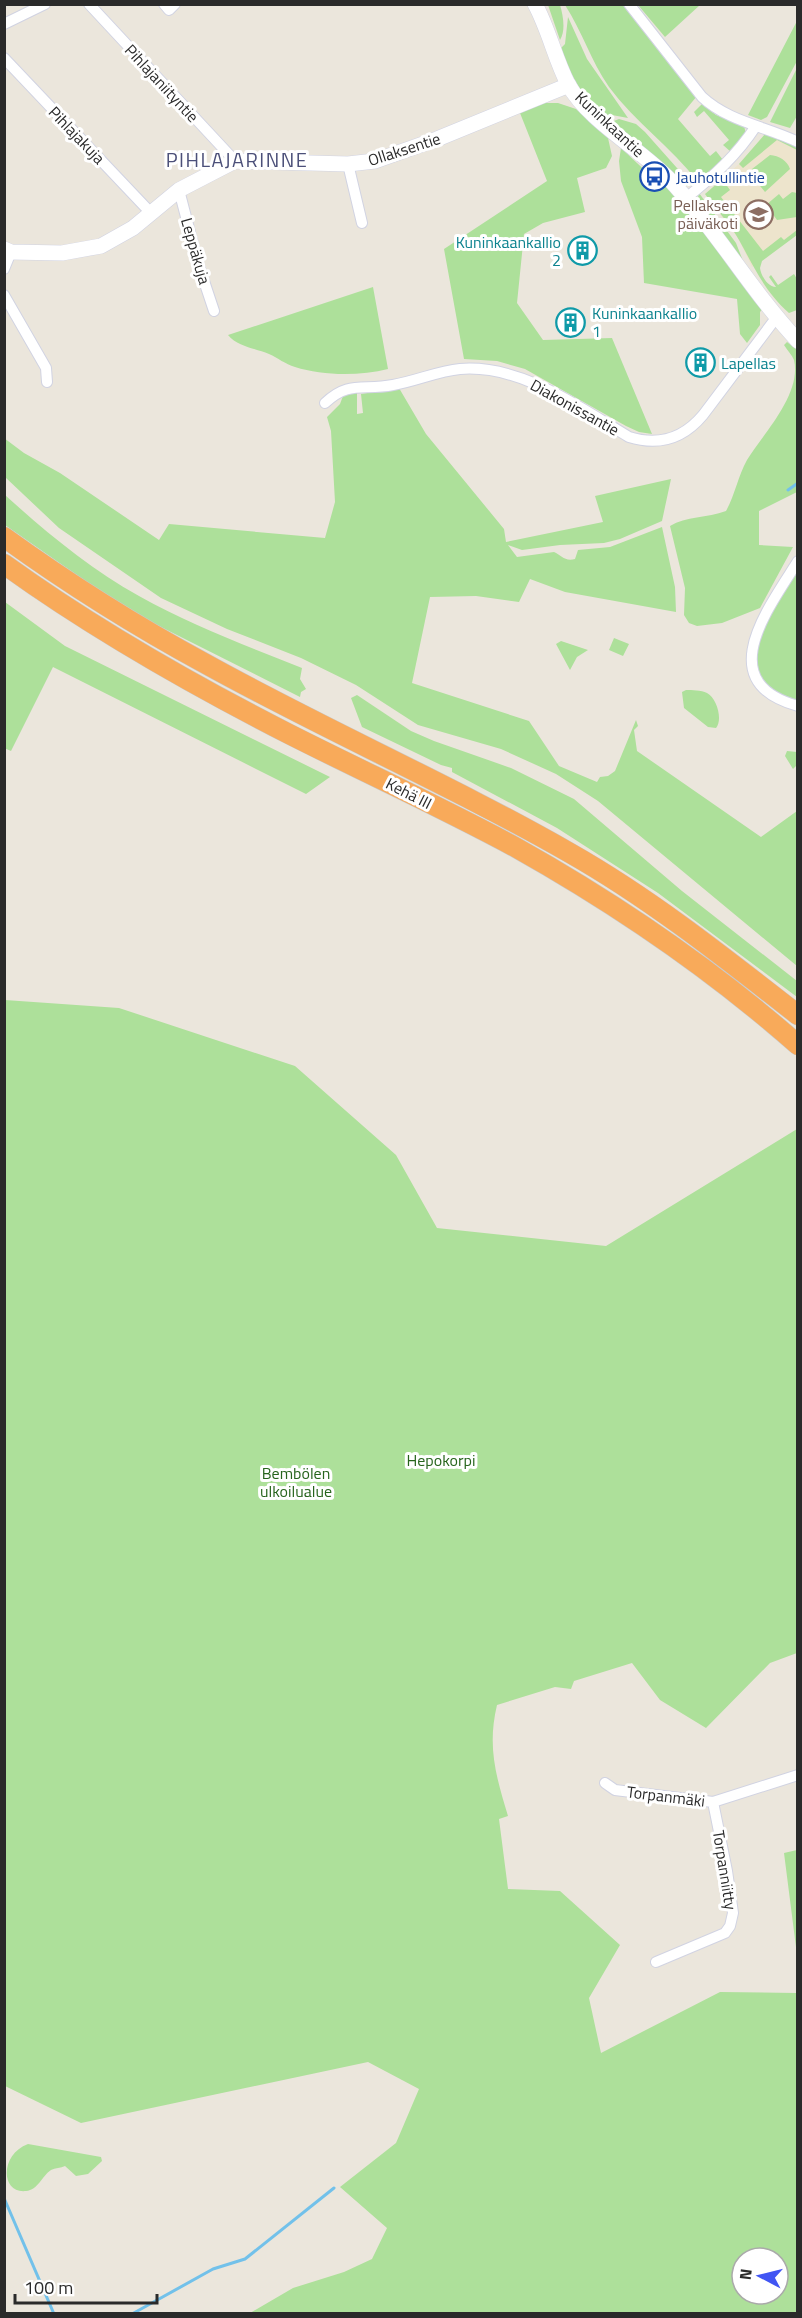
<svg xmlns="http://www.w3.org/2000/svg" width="802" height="2318" font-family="'Titillium Web',sans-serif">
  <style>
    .education { fill: #ede4cc }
    .green { fill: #ade09a; fill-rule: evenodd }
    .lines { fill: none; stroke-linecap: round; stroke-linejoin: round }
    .stream { stroke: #72c1ea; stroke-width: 3 }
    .street-casing { stroke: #d1d3e2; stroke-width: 12 }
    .secondary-casing { stroke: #d1d3e2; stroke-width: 16 }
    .highway-casing { stroke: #c8c8c8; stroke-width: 21 }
    .street { stroke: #fff; stroke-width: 10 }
    .secondary { stroke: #fff; stroke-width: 15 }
    .highway { stroke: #f8aa5a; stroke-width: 20 }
    .labels { text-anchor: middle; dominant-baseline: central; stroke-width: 6; stroke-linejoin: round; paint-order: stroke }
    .street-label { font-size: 16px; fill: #2a2a2a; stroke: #fff }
    .transit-label { font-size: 16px; fill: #164399; stroke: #fff; text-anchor: start }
    .education-label { font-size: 16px; fill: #785e54; stroke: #fff; text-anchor: end }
    .culture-label { font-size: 16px; fill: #0d838f; stroke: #fff; text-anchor: start }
    .park-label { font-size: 16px; fill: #26641c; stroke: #fff }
    .quarter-label { font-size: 20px; letter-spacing: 1.5px; fill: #4c5079; stroke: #fff }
  </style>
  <rect width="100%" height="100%" fill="#ebe6dc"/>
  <!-- education -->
  <path class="education" d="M766,133L797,146V234L752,267L738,238L705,194L739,164Z"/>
  <!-- green -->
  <path class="green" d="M548,5H560C563,15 566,30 560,40Z
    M565,5H626L697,96L678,119L710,156L716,151L723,160L698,182C671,147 635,122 609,87C591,61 582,31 565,5Z
    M638,5H700L665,37Z
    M568,17L587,59L628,118L612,115L605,118C584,99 570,75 560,49L565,44Z
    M797,21V61L767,117L761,120L748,115Z
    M797,68V116L790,128L770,122Z
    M541,103H558L576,109L608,138L612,156L606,168L577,178L585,212L543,223L524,234L517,303L543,340L612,338L652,434L639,432L626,426L525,369L497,361L464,359L444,249L547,181L520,113Z
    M702,104L716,115L744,126L746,134L731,152L723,145L729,140L704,111L697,117L694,112Z
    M619,119L636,124L645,132L693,186H684L611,122Z
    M766,133L797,146V150L777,140L743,168L739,164Z
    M621,148L653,178H663L763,308L760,312V325L747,343L740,334L737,299L644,283L642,237L621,181L619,161Z
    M770,155C779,156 787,160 790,169L765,192L752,176V169Z
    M734,169L738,172L725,183L730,190L721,197L763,251L781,237L784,240L797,230V235L762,261L760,268C761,276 768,287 776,287L769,277L771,275L778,285L794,274L797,279V310L789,313C765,292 754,267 739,240C730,224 716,209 705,194Z
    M792,192L797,193V217L777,220L766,205L779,194L783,199Z
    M699,193L736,243L745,266L697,201Z
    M373,287L388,369C360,376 323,376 295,367C285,364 278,358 269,354C255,348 238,347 228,335Z
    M787,342L797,350V492L759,511V545L793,547L760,608L722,623L697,626L689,623L684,615L685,588L670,526C686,516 707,518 726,511C735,495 738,476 747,460C763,434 802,394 794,360C792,355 787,350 784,345Z
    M399,388L426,434L504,529L506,542L603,522L595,496L671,479L662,521L620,539L604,543L560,545L522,550L508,545L517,557L554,552C561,555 565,562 575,559L578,550L610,547L662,527L675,587L676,612L565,592L530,579L519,602L476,596L430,597L412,683L529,721L559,766L597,782L600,777L608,776L615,771L636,720L638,726L634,730L637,751L761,837L797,811V966L598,801L556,774L501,749L418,725L356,685L301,658L227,629L161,598L59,528L5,477L4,438L24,453L60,473L159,540L169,524L325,538L335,502L331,431L327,417L340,404L343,396L357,392V414L363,413L361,394Z
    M5,495C46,532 90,569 139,596C191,625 247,646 302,668L300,679L306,689L301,692L300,697L155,624L94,587L5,525Z
    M797,567V701C789,698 779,696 772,690C731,657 778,601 797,567Z
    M5,602L65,646L330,777L306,794L53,667L11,751L4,748Z
    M614,638L629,644L623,656L609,650Z
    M561,641L588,650L577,657L570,670L556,644Z
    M686,690C692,690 701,690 707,693C717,698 723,720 716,728L708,727L684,708L682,692Z
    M357,695L411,731L434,741L511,768L574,799L682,891L797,981V997L658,893L557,828L452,772V768L441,765L362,727L351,698Z
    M787,751L797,752V765L793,769L785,756Z
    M5,1000L119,1008L295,1066L396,1155L437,1228L606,1246L797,1129V1653L770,1663L706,1728L660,1700L632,1663L574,1681L571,1689L555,1687L497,1705C487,1747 496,1776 508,1816L499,1819L508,1889L560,1891L620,1945L589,1998L601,2053L720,1992L797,1993V2313H250L293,2288L344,2272L372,2259L387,2228L340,2187L396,2143L419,2089L368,2062L81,2123L5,2086ZM742,2258H778V2294H742Z
    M797,1850H798L797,1955L784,1853Z
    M28,2144L101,2157L102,2161L88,2174L76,2176L65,2166C61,2168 55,2168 51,2170C42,2176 38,2190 26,2191C0,2194 0,2154 28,2144Z"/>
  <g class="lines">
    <!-- stream -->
    <path class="stream" d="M788,490L798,483
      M4,2198L54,2314
      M132,2314L213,2269L245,2259L334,2188"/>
    <defs>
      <path id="street" d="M89,4L235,161
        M164,4L169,10L175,4
        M629,4L702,97C729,122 765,126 798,142
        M4,24L45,4
        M4,58L150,212
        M348,164L362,223
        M179,190L198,263L214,311
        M686,198C714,176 737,155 756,126
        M4,269L11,252
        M4,295L46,368L47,382
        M325,403C349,380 363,391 393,385C416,381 438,371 460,369C521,364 579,407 629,437C658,446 683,439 703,415L776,318
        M798,561C768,609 711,682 798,706
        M605,1783L615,1790L713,1802L798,1775
        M656,1962L725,1933L730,1926L733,1913L727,1871L713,1802"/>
      <path id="secondary" d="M535,4C549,30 555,59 568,84C589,122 641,149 671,181C717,231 751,291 798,341
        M4,249L11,252L62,253L101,246L133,228L179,190L235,161L348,164L375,161L437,139L569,85"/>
      <path id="highway" d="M4,537C69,584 136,626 206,664C325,730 451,785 570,853C651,899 725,958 798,1015
        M4,564C94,629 191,684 289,734C364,772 441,807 515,847C613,902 713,970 798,1045"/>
    </defs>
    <!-- street casing -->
    <use href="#street" class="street-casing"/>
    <!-- secondary casing -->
    <use href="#secondary" class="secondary-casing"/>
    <!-- highway casing -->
    <use href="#highway" class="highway-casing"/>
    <!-- street -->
    <use href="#street" class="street"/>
    <!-- secondary -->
    <use href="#secondary" class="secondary"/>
    <!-- highway -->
    <use href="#highway" class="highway"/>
  </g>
  <!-- icons -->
  <defs>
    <symbol id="bus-ring" viewBox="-11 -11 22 22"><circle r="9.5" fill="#fff" stroke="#1a4fb4" stroke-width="1.5"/><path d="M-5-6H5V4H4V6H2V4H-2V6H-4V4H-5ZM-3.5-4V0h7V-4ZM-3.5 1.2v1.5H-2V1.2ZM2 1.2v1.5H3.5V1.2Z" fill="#1a4fb4"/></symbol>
    <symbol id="school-ring" viewBox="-11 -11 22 22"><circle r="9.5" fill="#fff" stroke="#8d6e63" stroke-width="1.5"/><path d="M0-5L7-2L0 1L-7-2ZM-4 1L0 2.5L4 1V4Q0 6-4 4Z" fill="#8d6e63"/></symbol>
    <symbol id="building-ring" viewBox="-11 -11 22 22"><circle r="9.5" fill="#fff" stroke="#0f9aa8" stroke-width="1.5"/><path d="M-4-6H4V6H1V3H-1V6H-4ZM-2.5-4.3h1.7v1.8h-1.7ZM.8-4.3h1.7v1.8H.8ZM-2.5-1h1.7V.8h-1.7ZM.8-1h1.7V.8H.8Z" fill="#0f9aa8"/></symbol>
  </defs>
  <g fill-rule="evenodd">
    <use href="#bus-ring" x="638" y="160" width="33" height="33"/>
    <use href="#school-ring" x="742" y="198" width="33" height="33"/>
    <use href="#building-ring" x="566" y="234" width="33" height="33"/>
    <use href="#building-ring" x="554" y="306" width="33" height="33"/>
    <use href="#building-ring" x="684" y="346" width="33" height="33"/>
  </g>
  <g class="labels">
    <!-- street labels -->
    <g class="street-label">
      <text transform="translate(162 83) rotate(47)">Pihlajaniityntie</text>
      <text transform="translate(610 124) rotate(43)">Kuninkaantie</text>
      <text transform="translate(77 135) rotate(46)">Pihlajakuja</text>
      <text transform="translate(404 149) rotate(-18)">Ollaksentie</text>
      <text transform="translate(196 251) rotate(74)">Leppäkuja</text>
      <text transform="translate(575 407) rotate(29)">Diakonissantie</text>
      <text transform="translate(409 793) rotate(27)">Kehä III</text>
      <text transform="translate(666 1796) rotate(7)">Torpanmäki</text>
      <text transform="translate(725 1870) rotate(81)">Torpanniitty</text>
    </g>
    <!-- transit labels -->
    <g class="transit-label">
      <text x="676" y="177">Jauhotullintie</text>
    </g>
    <!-- education labels -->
    <g class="education-label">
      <text x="738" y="205">Pellaksen<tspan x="738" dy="18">päiväkoti</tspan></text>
    </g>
    <!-- culture labels -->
    <g class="culture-label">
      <text x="561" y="242" text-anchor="end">Kuninkaankallio<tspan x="561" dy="18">2</tspan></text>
      <text x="592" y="313">Kuninkaankallio<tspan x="592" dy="18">1</tspan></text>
      <text x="721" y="363">Lapellas</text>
    </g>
    <!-- park labels -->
    <g class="park-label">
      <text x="441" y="1460">Hepokorpi</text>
      <text x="296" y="1473">Bembölen<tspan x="296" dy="18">ulkoilualue</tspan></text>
    </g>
    <!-- quarter labels -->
    <g class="quarter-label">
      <text x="237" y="159">PIHLAJARINNE</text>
    </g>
  </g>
  <!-- border -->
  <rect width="802" height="2318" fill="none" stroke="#2a2a2a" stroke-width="12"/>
  <!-- north arrow -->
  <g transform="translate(760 2276) rotate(277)"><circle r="28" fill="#ffffff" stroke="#aaaaaa" stroke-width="1.5"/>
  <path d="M0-4.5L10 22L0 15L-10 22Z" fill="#4155f3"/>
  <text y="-9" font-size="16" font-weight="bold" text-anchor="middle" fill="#2a2a2a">N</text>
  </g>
  <!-- scale -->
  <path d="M15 2294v9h142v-9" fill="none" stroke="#2a2a2a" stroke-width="3"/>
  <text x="24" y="2294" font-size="18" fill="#2a2a2a" stroke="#ffffff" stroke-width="4.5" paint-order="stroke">100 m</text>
</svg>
